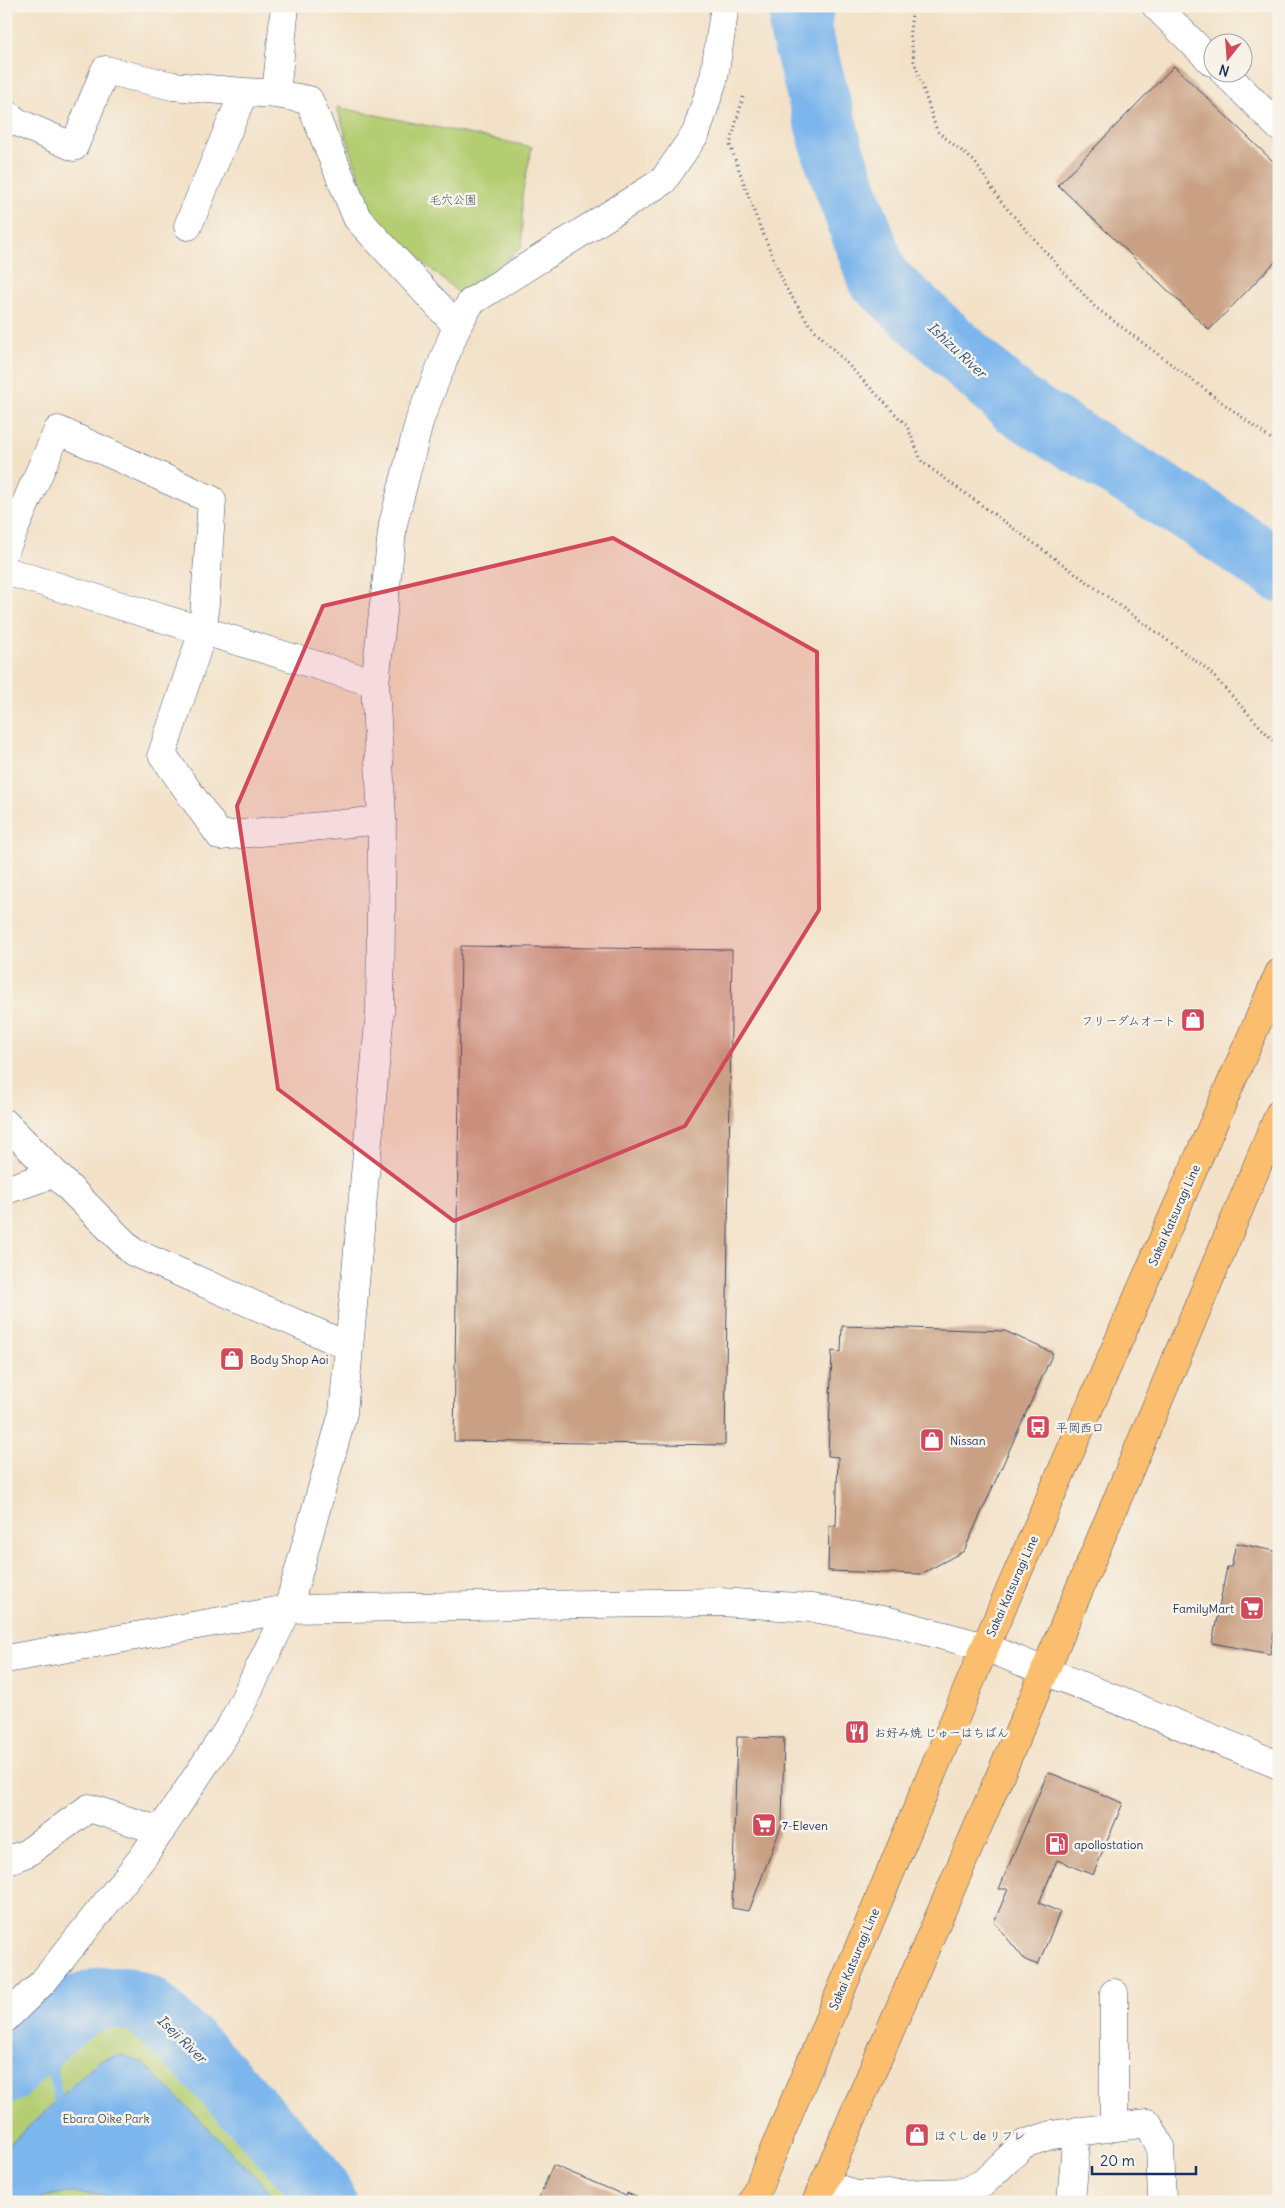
<svg xmlns="http://www.w3.org/2000/svg" width="1285" height="2208" font-family="Delius,'Klee One',sans-serif">
  <style>
    .green { fill: #b4cd72; stroke: #687e68 }
    .water { fill: #7bb6ed; stroke: #4b72a6 }
    .lines { fill: none; stroke-linecap: round; stroke-linejoin: round }
    .stream { stroke: #7bb6ed; stroke-width: 10 }
    .river { stroke: #7bb6ed; stroke-width: 62 }
    .building { fill: #c9a083 }
    .minor-casing { stroke: #3b4a6e; stroke-width: 29 }
    .major-casing { stroke: #3b4a6e; stroke-width: 29 }
    .path { stroke: #3b4a6e; stroke-width: 3; stroke-dasharray: 1 4; stroke-linecap: butt }
    .minor { stroke: #fff; stroke-width: 28 }
    .major { stroke: #fbbe6e; stroke-width: 28 }
    .marked { fill: #d1495b; fill-opacity: 0.2; stroke: #d1495b; stroke-width: 4; stroke-linejoin: round }
    .labels { text-anchor: middle; dominant-baseline: central; stroke-width: 5; stroke-linejoin: round; paint-order: stroke }
    .park-label { font-size: 12px; fill: #415663; stroke: #f7f3e8 }
    .poi-label { font-size: 12px; fill: #1b2f5e; stroke: #f7f3e8; text-anchor: start }
    .street-label { font-size: 12px; fill: #1b2f5e; stroke: #f7f3e8 }
    .water-label { font-size: 14px; font-style: italic; fill: #335182; stroke: #f7f3e8 }
  </style>
  <rect width="100%" height="100%" fill="#f7f3e8"/>
  <filter id="ink" filterUnits="userSpaceOnUse"><feTurbulence type="fractalNoise" baseFrequency=".02" numOctaves="2"/><feDisplacementMap in="SourceGraphic" scale="10" xChannelSelector="R" yChannelSelector="G"/><feConvolveMatrix kernelMatrix="1 2 1 2 8 2 1 2 1" color-interpolation-filters="sRGB"/></filter>
  <filter id="wash" filterUnits="userSpaceOnUse"><feTurbulence type="fractalNoise" baseFrequency=".0096" numOctaves="4" result="noise"/><feDisplacementMap in="SourceGraphic" scale="20" xChannelSelector="R" yChannelSelector="G"/><feGaussianBlur stdDeviation="1.12" result="paint"/><feColorMatrix in="noise" values="0 0 0 0 0 0 0 0 0 0 0 0 0 0 0 0 0 1.4 0 .05"/><feComposite in="paint" operator="in"/></filter>
  <g filter="url(#wash)">
    <rect width="100%" height="100%" fill="#f3e1c7"/>
    <!-- green -->
    <path class="green" d="M337,107L532,147L522,195V247L463,297L372,217Z
      M105,2026L128,2027L157,2051L283,2185L292,2202H6V2093L81,2032Z"/>
    <!-- water -->
    <path class="water" d="M122,2055L143,2063L271,2192L276,2202H120L100,2194L64,2193L44,2197L37,2202H6V2148L99,2061Z"/>
    <g class="lines">
      <!-- stream -->
      <path class="stream" d="M46,2034L58,2098"/>
      <!-- river -->
      <path class="river" d="M803,6L800,29L834,155L878,278L1017,405L1201,518L1279,571
        M6,2073L46,2034L82,2004L103,1998H126L147,2006L202,2058L310,2175L326,2202"/>
    </g>
    <g id="blocks">
      <!-- building -->
      <path class="building" d="M1174,66L1279,167V258L1209,330L1058,185Z
        M461,946L732,950L725,1445L454,1441Z
        M842,1326L1005,1331L1053,1353L964,1551L921,1574L828,1571L829,1526H836L838,1457L828,1456L832,1351L841,1352Z
        M1236,1543L1279,1552V1608L1270,1654L1212,1643L1227,1567H1231Z
        M737,1737L784,1738L782,1824L749,1911L732,1908Z
        M1048,1772L1123,1803L1093,1875L1057,1860L1039,1903L1060,1912L1038,1965L1025,1960L994,1922L1008,1889H999Z
        M553,2165L626,2196L627,2193L648,2202H537Z"/>
    </g>
  </g>
  <g filter="url(#ink)">
    <use href="#blocks" fill-opacity="0" stroke="#3b4a6e" stroke-width="1"/>
    <g class="lines">
      <defs>
        <path id="minor" d="M1156,6L1212,62
          M1224,72L1279,127
          M276,94L285,6
          M6,113L17,122L74,147L105,70L173,86L244,92
          M188,226L244,92L276,94L309,100L357,218L457,326
          M6,548L58,430L212,500L203,631L162,754L220,836L382,820
          M6,571L375,683
          M6,1124L133,1252L348,1346
          M6,1190L53,1174
          M6,1659L288,1609L720,1602L812,1608L889,1621L985,1647L1279,1765
          M6,1861L27,1853L89,1808L161,1831
          M1114,1993V2127
          M6,2018L43,1982L143,1857L233,1722L288,1609L343,1413L380,1012L382,820L375,683L393,524L420,419L457,326L471,302L663,181L696,133L714,77L725,6
          M824,2183L856,2195L964,2192L983,2183L1024,2144L1051,2135L1148,2123L1160,2146L1162,2202
          M1071,2202L1077,2131"/>
        <path id="major" d="M752,2202L985,1647L1279,973
          M816,2202L1045,1671L1279,1114"/>
      </defs>
      <!-- minor casing -->
      <use href="#minor" class="minor-casing"/>
      <!-- major casing -->
      <use href="#major" class="major-casing"/>
      <!-- path -->
      <path class="path" d="M913,6L910,31L914,61L937,131L974,161L1002,203L1095,307L1279,445
        M743,97L730,145L755,214L785,286L809,324L907,426L922,462L1207,669L1279,747"/>
      <!-- minor -->
      <use href="#minor" class="minor"/>
      <!-- major -->
      <use href="#major" class="major"/>
    </g>
  </g>
  <!-- marked area -->
  <path class="marked" d="M613,538L817,652L819,910L685,1126L454,1221L278,1089L237,806L323,606Z"/>
  <!-- icons -->
  <defs>
    <symbol id="shop-square" viewBox="-11 -11 22 22"><rect x="-9" y="-9" width="18" height="18" rx="4" fill="#d1495b" stroke="#f7f3e8"/><path d="M-5-2.5h2.3a2.7 3.5 0 0 1 5.4 0H5L5.5 6h-11ZM-1.5-2.5h3a1.5 2.3 0 0 0-3 0Z" fill="#fff"/></symbol>
    <symbol id="bus-square" viewBox="-11 -11 22 22"><rect x="-9" y="-9" width="18" height="18" rx="4" fill="#d1495b" stroke="#f7f3e8"/><path d="M-5-6H5V4H4V6H2V4H-2V6H-4V4H-5ZM-3.5-4V0h7V-4ZM-3.5 1.2v1.5H-2V1.2ZM2 1.2v1.5H3.5V1.2Z" fill="#fff"/></symbol>
    <symbol id="supermarket-square" viewBox="-11 -11 22 22"><rect x="-9" y="-9" width="18" height="18" rx="4" fill="#d1495b" stroke="#f7f3e8"/><path d="M-6-5.5h2.5l.6 2H6L4.5 2H-2.5L-4.4-4H-6ZM-1.5 3.2a1.3 1.3 0 1 0 .1 0ZM3 3.2a1.3 1.3 0 1 0 .1 0Z" fill="#fff"/></symbol>
    <symbol id="restaurant-square" viewBox="-11 -11 22 22"><rect x="-9" y="-9" width="18" height="18" rx="4" fill="#d1495b" stroke="#f7f3e8"/><path d="M-5-6h1v4h1v-4h1v4h1v-4h1v5L-1.5 .5V6h-2V.5L-5-1ZM5-6V6H3V1.5H1.5Q1.5-4 5-6Z" fill="#fff"/></symbol>
    <symbol id="fuel-square" viewBox="-11 -11 22 22"><rect x="-9" y="-9" width="18" height="18" rx="4" fill="#d1495b" stroke="#f7f3e8"/><path d="M-5.5-6h7V0h2V4h1.3V-2.5L3-4.5l.8-.8L6-3V5H2.5V1h-1V6h-7ZM-4.2-4.7v3.2H.2V-4.7Z" fill="#fff"/></symbol>
  </defs>
  <g fill-rule="evenodd">
    <use href="#shop-square" x="1179" y="1006" width="28" height="28"/>
    <use href="#shop-square" x="218" y="1345" width="28" height="28"/>
    <use href="#bus-square" x="1024" y="1413" width="28" height="28"/>
    <use href="#shop-square" x="918" y="1426" width="28" height="28"/>
    <use href="#supermarket-square" x="1238" y="1594" width="28" height="28"/>
    <use href="#restaurant-square" x="843" y="1718" width="28" height="28"/>
    <use href="#supermarket-square" x="750" y="1811" width="28" height="28"/>
    <use href="#fuel-square" x="1043" y="1830" width="28" height="28"/>
    <use href="#shop-square" x="903" y="2121" width="28" height="28"/>
  </g>
  <g class="labels">
    <!-- park labels -->
    <g class="park-label">
      <text x="453" y="199">毛穴公園</text>
      <text x="106" y="2118">Ebara Oike Park</text>
    </g>
    <!-- poi labels -->
    <g class="poi-label">
      <text x="1176" y="1020" text-anchor="end">フリーダムオート</text>
      <text x="250" y="1359">Body Shop Aoi</text>
      <text x="1056" y="1427">平岡西口</text>
      <text x="950" y="1440">Nissan</text>
      <text x="1234" y="1608" text-anchor="end">FamilyMart</text>
      <text x="874" y="1732">お好み焼 じゅーはちばん</text>
      <text x="782" y="1825">7-Eleven</text>
      <text x="1074" y="1844">apollostation</text>
      <text x="934" y="2135">ほぐし de リフレ</text>
    </g>
    <!-- street labels -->
    <g class="street-label">
      <text transform="translate(1174 1215) rotate(-66)">Sakai Katsuragi Line</text>
      <text transform="translate(1012 1586) rotate(-66)">Sakai Katsuragi Line</text>
      <text transform="translate(854 1959) rotate(-67)">Sakai Katsuragi Line</text>
    </g>
    <!-- water labels -->
    <g class="water-label">
      <text transform="translate(957 350) rotate(43)">Ishizu River</text>
      <text transform="translate(182 2039) rotate(44)">Iseji River</text>
    </g>
  </g>
  <!-- margin -->
  <rect width="1285" height="2208" fill="none" stroke="#f7f3e8" stroke-width="25"/>
  <!-- north arrow -->
  <g transform="translate(1228 58) rotate(197)"><circle r="24" fill="#f7f3e8" stroke="#9fa5b1"/>
  <path d="M0-4L9 19L0 12L-9 19Z" fill="#d1495b"/>
  <text y="-8" font-size="14" font-weight="bold" text-anchor="middle" fill="#1b2f5e">N</text>
  </g>
  <!-- scale -->
  <path d="M1092 2166v8h104v-8" fill="none" stroke="#1b2f5e" stroke-width="2.5"/>
  <text x="1100" y="2166" font-size="15" fill="#1b2f5e" stroke="#f7f3e8" stroke-width="4" paint-order="stroke">20 m</text>
</svg>
